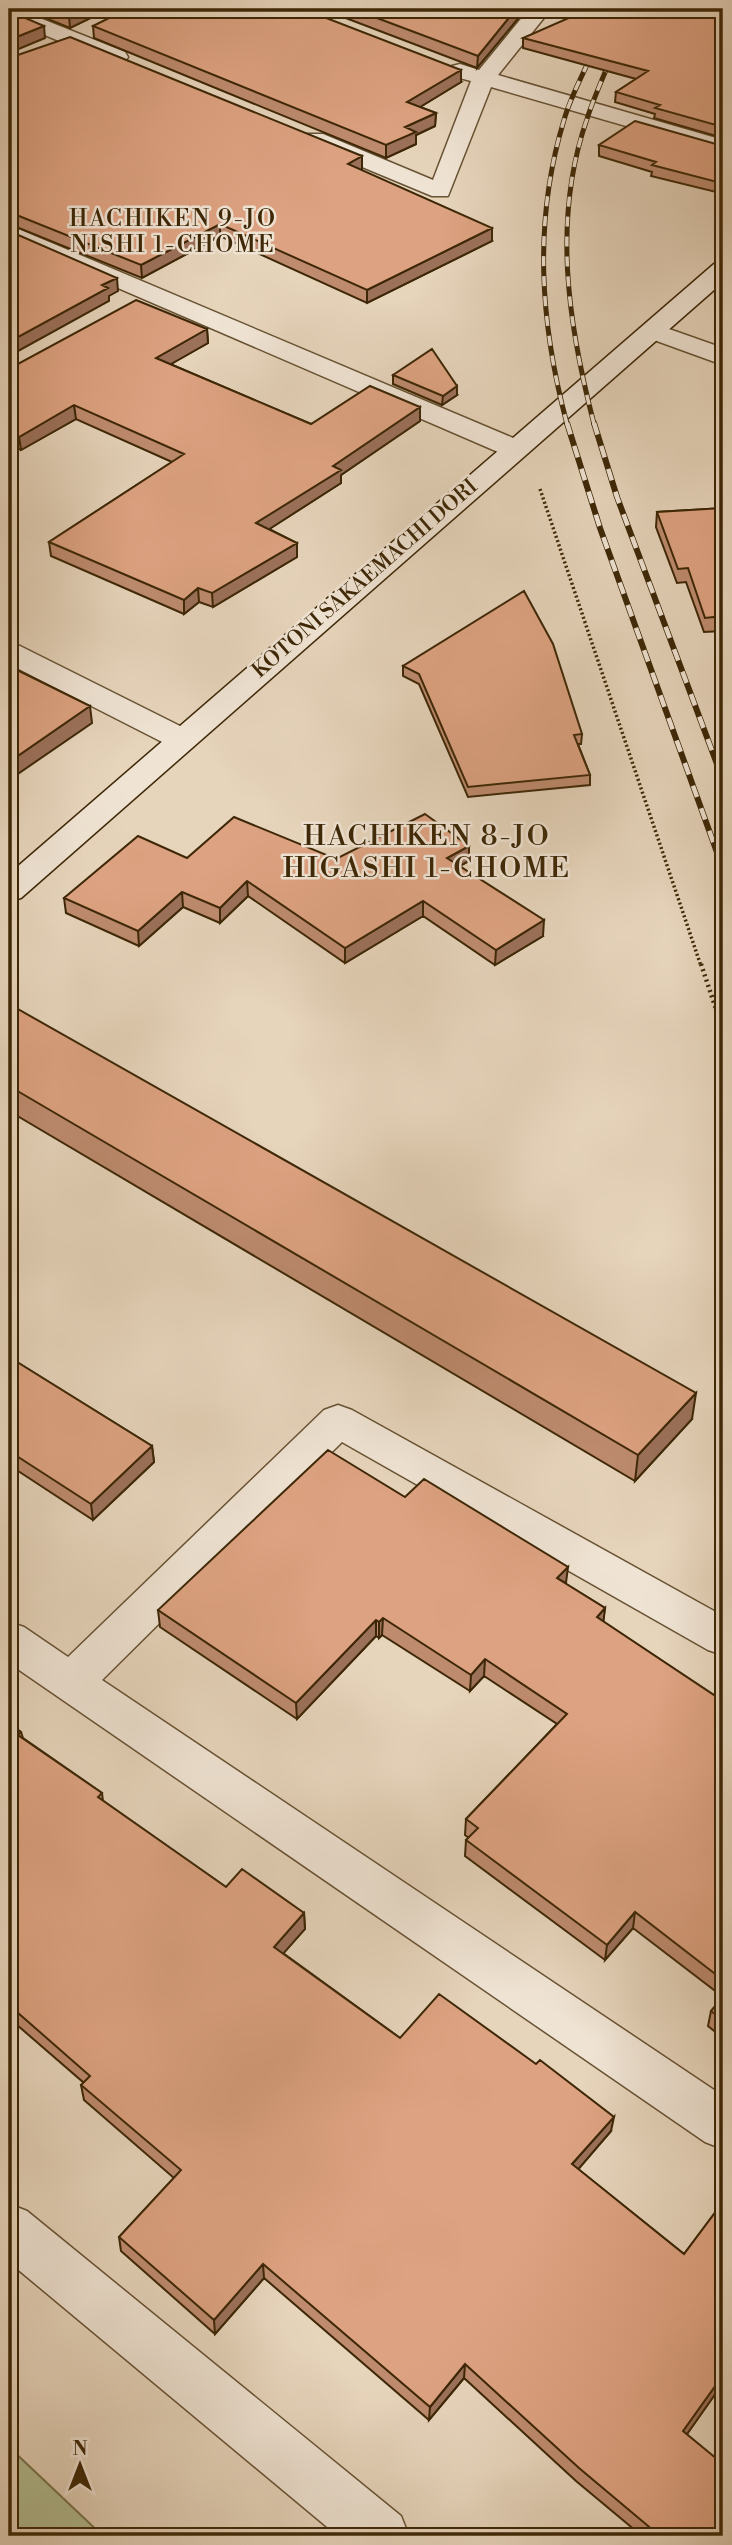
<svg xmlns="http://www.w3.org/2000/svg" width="732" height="2545" font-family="'Libre Bodoni',serif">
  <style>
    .green { fill: #b2bd92; stroke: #78724c; stroke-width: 2 }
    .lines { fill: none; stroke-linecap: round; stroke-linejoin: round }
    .street-casing { stroke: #675233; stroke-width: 3 }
    .secondary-casing { stroke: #3d2706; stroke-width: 3 }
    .path-far1 { stroke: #3d2706; stroke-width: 3.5; stroke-dasharray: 2 2.5; stroke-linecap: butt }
    .path { stroke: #3d2706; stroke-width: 4.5; stroke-dasharray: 2 3.5; stroke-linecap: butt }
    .street { fill: #efe3d3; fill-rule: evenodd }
    .secondary { fill: #efe3d3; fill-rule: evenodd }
    .rail-far1-casing { stroke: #3d2706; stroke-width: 5 }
    .rail-casing { stroke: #3d2706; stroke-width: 6 }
    .rail-far1 { stroke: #efe3d3; stroke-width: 3.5; stroke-dasharray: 10; stroke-linecap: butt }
    .rail { stroke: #efe3d3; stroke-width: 4.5; stroke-dasharray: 12; stroke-linecap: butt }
    .wall { fill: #be8b6f; stroke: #3d2706; stroke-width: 2 }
    .shaded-wall { fill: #9b715a; stroke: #3d2706; stroke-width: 2 }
    .building { fill: #dda281; stroke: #3d2706; stroke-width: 2 }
    .labels { text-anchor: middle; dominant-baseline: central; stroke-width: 5; stroke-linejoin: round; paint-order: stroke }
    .far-street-label { font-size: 21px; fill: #3d2706; stroke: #efe3d3 }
    .far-neighbourhood-label { font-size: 23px; letter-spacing: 2px; fill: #3d2706; stroke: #efe3d3 }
    .neighbourhood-label { font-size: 28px; letter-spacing: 2px; fill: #3d2706; stroke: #efe3d3 }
  </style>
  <rect width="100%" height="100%" fill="#e6d4bb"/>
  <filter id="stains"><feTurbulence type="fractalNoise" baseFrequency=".00286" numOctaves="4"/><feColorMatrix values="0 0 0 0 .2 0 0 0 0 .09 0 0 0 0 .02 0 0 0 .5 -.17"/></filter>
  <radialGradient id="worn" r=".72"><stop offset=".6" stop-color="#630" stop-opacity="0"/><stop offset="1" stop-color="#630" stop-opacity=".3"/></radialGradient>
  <!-- green -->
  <path class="green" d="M9,2447L103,2536H9Z"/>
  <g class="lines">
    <defs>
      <path id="street" d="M9,9H17L125,52L128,57L125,62H109L9,20Z
        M529,9H551L498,75L723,140V154L491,87L448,196H432L307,144L304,139L307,134H323L433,180L471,81L452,76L449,71L452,66L460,64L479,70Z
        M9,225L525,443L529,449L525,455L515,457L505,455L9,241Z
        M652,323L723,348V365L643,336L639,331L643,326Z
        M9,643L20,646L192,732L197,739L192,746L181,748L170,746L9,664Z
        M338,1405L352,1410L723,1616V1655L708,1650L342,1442L102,1680L723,2096V2149L705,2142L9,1663V1622L24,1627L68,1657L324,1410Z
        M9,2204L27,2211L401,2516L409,2536H338L9,2262Z"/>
      <path id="secondary" d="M723,262V282L21,898L9,901V874L714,264Z"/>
    </defs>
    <!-- street casing -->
    <use href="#street" class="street-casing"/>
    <!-- secondary casing -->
    <use href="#secondary" class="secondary-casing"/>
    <!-- path-far1 -->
    <path class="path-far1" d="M540,489L701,966"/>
    <!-- path -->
    <path class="path" d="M701,964L723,1030"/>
    <!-- street -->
    <use href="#street" class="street"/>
    <!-- secondary -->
    <use href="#secondary" class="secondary"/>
    <defs>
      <path id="rail-far1" d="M567,424C540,323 533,222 564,120C571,95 585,71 595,47
        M594,424C568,324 552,219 587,119C594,97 604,75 613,54"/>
      <path id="rail" d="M567,423L600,528L723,869
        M594,423L617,497L723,780"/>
    </defs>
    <!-- rail-far1 casing -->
    <use href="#rail-far1" class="rail-far1-casing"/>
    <!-- rail casing -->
    <use href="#rail" class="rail-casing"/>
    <!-- rail-far1 -->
    <use href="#rail-far1" class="rail-far1"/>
    <!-- rail -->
    <use href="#rail" class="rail"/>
  </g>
  <!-- wall -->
  <path class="wall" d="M23,9H109L70,28Z
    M322,9H526L477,68Z
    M723,9V138L654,118L655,114L615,102L616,92L636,79L523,48V38Z
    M93,26L461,82L420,107L436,113L435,126L416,135V144L386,158L94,38Z
    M9,58L362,156V169L360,170L492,241L367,303L220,236L142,278L9,224Z
    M599,145L723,146V186L716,192L651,176L652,172L599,156Z
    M207,329L208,343L170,364L311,424L420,407V421L341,475V483L269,529L297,543V557L213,607L199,602L184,614L51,556L49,542L172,462L76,419L21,450L10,445L9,446V365Z
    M723,363V449L719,440Z
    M393,375L457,395L442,405L393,384Z
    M717,466H723V499L715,480Z
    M723,508V631L704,632L686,582L677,583L656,527L657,512Z
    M403,666L582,734L581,744H578L590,775V785L468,797L419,684L403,676Z
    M469,846V861L460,866L543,936L495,965L423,916L345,963L248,896L220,923L183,907L139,946L66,913L64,898L187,858L336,859Z
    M9,1004L692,1419L635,1481L9,1111Z
    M9,1357L152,1446L154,1462L93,1520L9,1465Z
    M405,1497L566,1584L605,1608L603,1622L720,1699L723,1694V2038L708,2026L711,2011L723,1997L633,1928L605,1960L465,1856L466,1840L469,1838L465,1835L466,1819L557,1724L484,1676L470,1691L382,1635L379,1638L376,1636L297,1719L160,1627L158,1610Z
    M9,1723L21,1732L23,1738L102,1793L103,1801L226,1887L304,1913L305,1929L283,1953L400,2038L611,2131L578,2169L684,2254L723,2202V2383L687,2434L723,2536H642L576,2481L464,2378L429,2420L264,2278L215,2334L121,2251L119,2237L174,2178L84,2100L81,2085L84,2083L9,2018Z"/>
  <!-- shaded-wall -->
  <path class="shaded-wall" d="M84,9H109L70,28L69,16Z
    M516,9H526L477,68L478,56Z
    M44,26L45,38L9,53V40Z
    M461,70V82L407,115V102Z
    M436,113L435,126L416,135V144L386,158V145L405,127Z
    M362,156V169L348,177V164Z
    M723,177V186L716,192L717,182Z
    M220,224V236L142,278L141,265Z
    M492,228V241L367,303V290Z
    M117,278L118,291L109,296V301L9,356V342L102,285Z
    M207,329L208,343L157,372L156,358Z
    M457,386V395L442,405L443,396Z
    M74,405L76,419L21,450L19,437Z
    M420,407V421L341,475V483L257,537L256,523L333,466Z
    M297,543V557L213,607L212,593Z
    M198,588L199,602L184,614V600Z
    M90,706L92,723L9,780V762Z
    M469,846V861L447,873V858Z
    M247,881L248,896L220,923V908Z
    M182,892L183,907L139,946L138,931Z
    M423,901V916L345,963V948Z
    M544,920L543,936L495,965L496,950Z
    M696,1393L692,1419L635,1481L638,1455Z
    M152,1446L154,1462L93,1520L91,1504Z
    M568,1567L566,1583L557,1578Z
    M605,1608L603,1625L597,1617Z
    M383,1618L382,1635L379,1638V1622Z
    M376,1620V1636L297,1719L296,1703Z
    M485,1659L484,1676L470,1691L471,1675Z
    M635,1912L633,1928L605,1960L607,1945Z
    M304,1913L305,1929L275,1963L274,1947Z
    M614,2117L611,2131L570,2179L572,2164Z
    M263,2264L264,2278L215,2334L214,2320Z
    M465,2364L464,2378L429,2420L430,2407Z
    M723,2375V2383L680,2444L683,2431Z"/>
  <!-- building -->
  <path class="building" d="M51,9H84L69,16Z
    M127,9H303L461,70L407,102L436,113L405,127L416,132L386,145L93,26Z
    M353,9H516L478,56Z
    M589,9H723V127L655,108L660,105L616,92L648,71L523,38Z
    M9,11L44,26L9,40Z
    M70,37L362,156L348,164L492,228L367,290L220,224L141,265L9,212V58Z
    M635,121L723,146V177L717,182L652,165L656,162L599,145Z
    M9,231L117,278L102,285L108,288L9,342Z
    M136,300L207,329L156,358L311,424L370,386L420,407L333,466L341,470L256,523L297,543L212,593L198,588L184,600L49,542L184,454L74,405L19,437L9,432V365L18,364Z
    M432,349L457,386L443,396L393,375Z
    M723,375V431L721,425Z
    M717,466H723V481Z
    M723,508V616L705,618L688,568L678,569L657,512Z
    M524,591L553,644L582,734L574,735L590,775L468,787L419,674L403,666Z
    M9,666L90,706L9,762Z
    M425,814L469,846L447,858L544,920L496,950L423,901L345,948L247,881L220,908L182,892L138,931L64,898L138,836L187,858L234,817L336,859Z
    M9,1004L696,1393L638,1455L9,1086Z
    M9,1357L152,1446L91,1504L9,1451Z
    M328,1450L405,1497L424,1479L568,1567L557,1578L605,1608L597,1617L720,1699L723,1694V1980L635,1912L607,1945L466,1840L478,1828L466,1819L567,1714L485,1659L471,1675L383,1618L379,1622L376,1620L296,1703L158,1610Z
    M9,1723L21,1732L18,1735L102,1793L98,1797L226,1887L242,1869L304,1913L274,1947L400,2038L439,1994L536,2064L540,2060L614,2117L572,2164L684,2254L723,2202V2375L683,2431L723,2464V2536H660L579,2468L465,2364L430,2407L263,2264L214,2320L119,2237L181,2170L81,2085L90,2076L9,2005Z
    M723,1997V2020L711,2011Z"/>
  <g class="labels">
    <!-- far-street labels -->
    <g class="far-street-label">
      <text transform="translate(365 579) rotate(-41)">KOTONI SAKAEMACHI DORI</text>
    </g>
    <!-- far-neighbourhood labels -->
    <g class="far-neighbourhood-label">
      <text x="173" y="219">HACHIKEN 9-JO<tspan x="173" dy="26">NISHI 1-CHOME</tspan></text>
    </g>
    <!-- neighbourhood labels -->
    <g class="neighbourhood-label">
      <text x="427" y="836">HACHIKEN 8-JO<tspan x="427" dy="32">HIGASHI 1-CHOME</tspan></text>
    </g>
  </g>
  <!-- margin -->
  <rect width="732" height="2545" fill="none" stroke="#e6d4bb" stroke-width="35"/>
  <rect x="10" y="10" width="711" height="2524" fill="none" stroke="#3d2706" stroke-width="3.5"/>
  <rect x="18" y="18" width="697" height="2510" fill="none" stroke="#3d2706" stroke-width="2"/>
  <!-- north arrow -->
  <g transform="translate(80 2465)" stroke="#efe3d3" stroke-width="5" paint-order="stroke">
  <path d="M0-5L12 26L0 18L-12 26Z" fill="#3d2706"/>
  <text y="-10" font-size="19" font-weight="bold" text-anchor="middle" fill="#3d2706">N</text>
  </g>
  <rect width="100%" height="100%" filter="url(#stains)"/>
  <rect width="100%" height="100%" fill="url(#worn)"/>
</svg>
